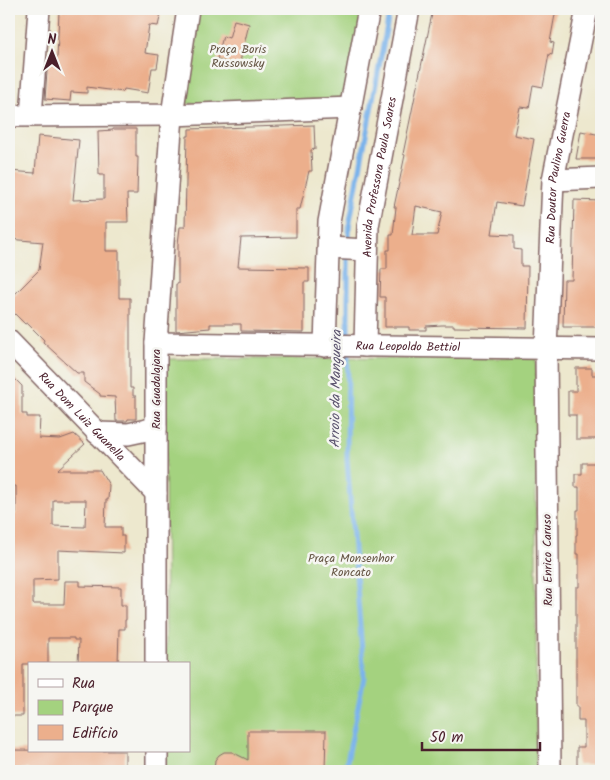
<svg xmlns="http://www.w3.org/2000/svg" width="610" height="780" font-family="Kalam,sans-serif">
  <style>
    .green { fill: #a4d27f; stroke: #777855 }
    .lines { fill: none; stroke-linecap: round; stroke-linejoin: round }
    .stream { stroke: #7ab3eb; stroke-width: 5 }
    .building { fill: #ecaf8c; fill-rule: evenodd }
    .minor-casing { stroke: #836564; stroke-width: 24 }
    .minor { stroke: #fff; stroke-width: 21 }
    .labels { text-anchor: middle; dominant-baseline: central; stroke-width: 5; stroke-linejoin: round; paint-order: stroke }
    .park-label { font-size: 12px; fill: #655544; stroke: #f6f6f2 }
    .street-label { font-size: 12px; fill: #4a1f2b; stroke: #f6f6f2 }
    .water-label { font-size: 14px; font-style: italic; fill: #5b536e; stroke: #f6f6f2 }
  </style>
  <rect width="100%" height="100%" fill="#f6f6f2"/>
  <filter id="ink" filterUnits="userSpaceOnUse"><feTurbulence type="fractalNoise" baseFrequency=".02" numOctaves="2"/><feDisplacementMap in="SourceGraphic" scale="10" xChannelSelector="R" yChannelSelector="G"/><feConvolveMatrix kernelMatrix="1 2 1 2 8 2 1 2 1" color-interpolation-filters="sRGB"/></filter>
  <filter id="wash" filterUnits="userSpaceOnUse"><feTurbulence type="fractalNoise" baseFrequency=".0096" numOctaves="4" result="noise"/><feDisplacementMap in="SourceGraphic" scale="20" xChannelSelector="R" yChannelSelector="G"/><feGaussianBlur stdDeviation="1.12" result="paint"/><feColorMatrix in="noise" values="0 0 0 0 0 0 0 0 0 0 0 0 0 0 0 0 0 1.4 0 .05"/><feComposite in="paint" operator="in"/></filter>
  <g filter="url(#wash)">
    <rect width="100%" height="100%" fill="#ede8ce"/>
    <!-- green -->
    <path class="green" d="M198,9H364L348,99L182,104Z
      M536,358V771H166V751H189V664H166L165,359Z"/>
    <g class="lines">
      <!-- stream -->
      <path class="stream" d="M349,243V226L390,9
        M348,341V254
        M345,771L364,677L347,459L348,349"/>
    </g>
    <g id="blocks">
      <!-- building -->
      <path class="building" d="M62,9H158V12L161,13L158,26L149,25L145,53L159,55L157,68H152L148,93L124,89L123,92L87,87V93L71,92L70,101L45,99L48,58L57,59L59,11H62Z
        M433,9H556L550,42L554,43L552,55L549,54L543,87L533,85L529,108L520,107L514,135L534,139L522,206L497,202L492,234L514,235V249L521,250V266H528L527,328L454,327V325H442L426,326V330H409V327H385V297H380L381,269H387V250H390V235H393L396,207H394L405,155L403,154ZM416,206L442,212L437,235H412Z
        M234,20L249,24L239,66L217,60L223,36L229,38Z
        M314,125L315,149L311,150L312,171H309L300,209H296V237L241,238L238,267L309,268V282H304V332L241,331V324H210V328L176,331V284H178V244L180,227H185L187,136H189V129Z
        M113,129H136V157H138L137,194H127L128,222H106V251H119V298H130V388H133V396H136V419H128L127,421H116L115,397L100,396V394L84,382V373H77L43,342L44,340L27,323L25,324L9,308V300L39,270L43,242L9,239V171L35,173L38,136L79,140L73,200L104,199V175H99L98,131L113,130Z
        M581,131L601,135V159H576Z
        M574,200L601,201V327H563L564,280H572Z
        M576,368H592V375H601V439H576V415H568V391H576Z
        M9,373L22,386V414H27V417H40L39,438L60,439L74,434L85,444L57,470H100L109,485L108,500H106L105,527H121V536H124V553L58,550V579L33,580V604H64L65,581H80V586L121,587V605H126V620H125V629H119L118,664H78L79,640H74V638H48V664H23V716H9V514H16V486H9ZM53,500H86L85,527L53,526Z
        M582,463H601V765H577V747H584V721H578V706H576V587H579V554H576V535H577V510H579V487H575V474H582Z
        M248,731H326L325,771H214L215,760L219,755L224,752H232L248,760Z
        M9,750L125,751V771H28V769H9Z"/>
    </g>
  </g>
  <g filter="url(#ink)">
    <use href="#blocks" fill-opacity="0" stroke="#836564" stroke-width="1"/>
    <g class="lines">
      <defs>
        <g id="minor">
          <path d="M9,116L172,115L351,108"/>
          <path d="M31,116L39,9"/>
          <path d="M553,180L601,178"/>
          <path d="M329,248L367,250"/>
          <path id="s1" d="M9,341L156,493"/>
          <path id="s2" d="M156,343L601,349"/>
          <path d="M325,346L329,222L369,9"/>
          <path id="s3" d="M365,346L368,226L409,9"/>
          <path d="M97,433L128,434L156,428"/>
          <path d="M156,664V343L172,115L188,9"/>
          <path d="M157,751V771"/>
          <path id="s4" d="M550,771L546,349L553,180L587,9"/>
        </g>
      </defs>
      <!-- minor casing -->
      <use href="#minor" class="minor-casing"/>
      <!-- minor -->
      <use href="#minor" class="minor"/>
    </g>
  </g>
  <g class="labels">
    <!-- park labels -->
    <g class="park-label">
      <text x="238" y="49">Praça Boris<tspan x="238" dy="14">Russowsky</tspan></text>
      <text x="351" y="558">Praça Monsenhor<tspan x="351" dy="14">Roncato</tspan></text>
    </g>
    <!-- street labels -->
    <g class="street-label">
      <text stroke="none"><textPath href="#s3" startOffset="170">Avenida Professora Paula Soares</textPath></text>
      <text stroke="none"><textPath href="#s4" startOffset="594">Rua Doutor Paulino Guerra</textPath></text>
      <text stroke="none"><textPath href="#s2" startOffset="252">Rua Leopoldo Bettiol</textPath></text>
      <text transform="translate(156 389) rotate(-90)">Rua Guadalajara</text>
      <text stroke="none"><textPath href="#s1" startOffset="105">Rua Dom Luiz Guanella</textPath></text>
      <text transform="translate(548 560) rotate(-91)">Rua Enrico Caruso</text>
    </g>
    <!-- water labels -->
    <g class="water-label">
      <text transform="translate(336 389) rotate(-89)">Arroio da Mangueira</text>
    </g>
  </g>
  <!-- margin -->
  <rect width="610" height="780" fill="none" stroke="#f6f6f2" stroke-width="30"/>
  <!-- legend -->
  <rect x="28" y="662" width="162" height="90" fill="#f6f6f2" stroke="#b1a0a2"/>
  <rect x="38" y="679" width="25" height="8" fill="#ffffff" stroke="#b1a0a2"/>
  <text x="72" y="688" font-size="15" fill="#4a1f2b">Rua</text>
  <rect x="38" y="700" width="25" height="15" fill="#a4d27f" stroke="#b1a0a2"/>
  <text x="72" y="712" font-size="15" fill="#4a1f2b">Parque</text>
  <rect x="38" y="725" width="25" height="15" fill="#ecaf8c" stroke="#b1a0a2"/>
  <text x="72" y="738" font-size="15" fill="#4a1f2b">Edifício</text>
  <!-- north arrow -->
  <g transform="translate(52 52)" stroke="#f6f6f2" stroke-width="4" paint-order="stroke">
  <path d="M0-4L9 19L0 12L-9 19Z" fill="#4a1f2b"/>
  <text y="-8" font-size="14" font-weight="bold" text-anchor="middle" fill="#4a1f2b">N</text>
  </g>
  <!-- scale -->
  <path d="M422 742v8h118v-8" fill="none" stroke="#4a1f2b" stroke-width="2.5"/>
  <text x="430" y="742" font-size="15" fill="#4a1f2b" stroke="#f6f6f2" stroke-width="4" paint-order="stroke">50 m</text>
</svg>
